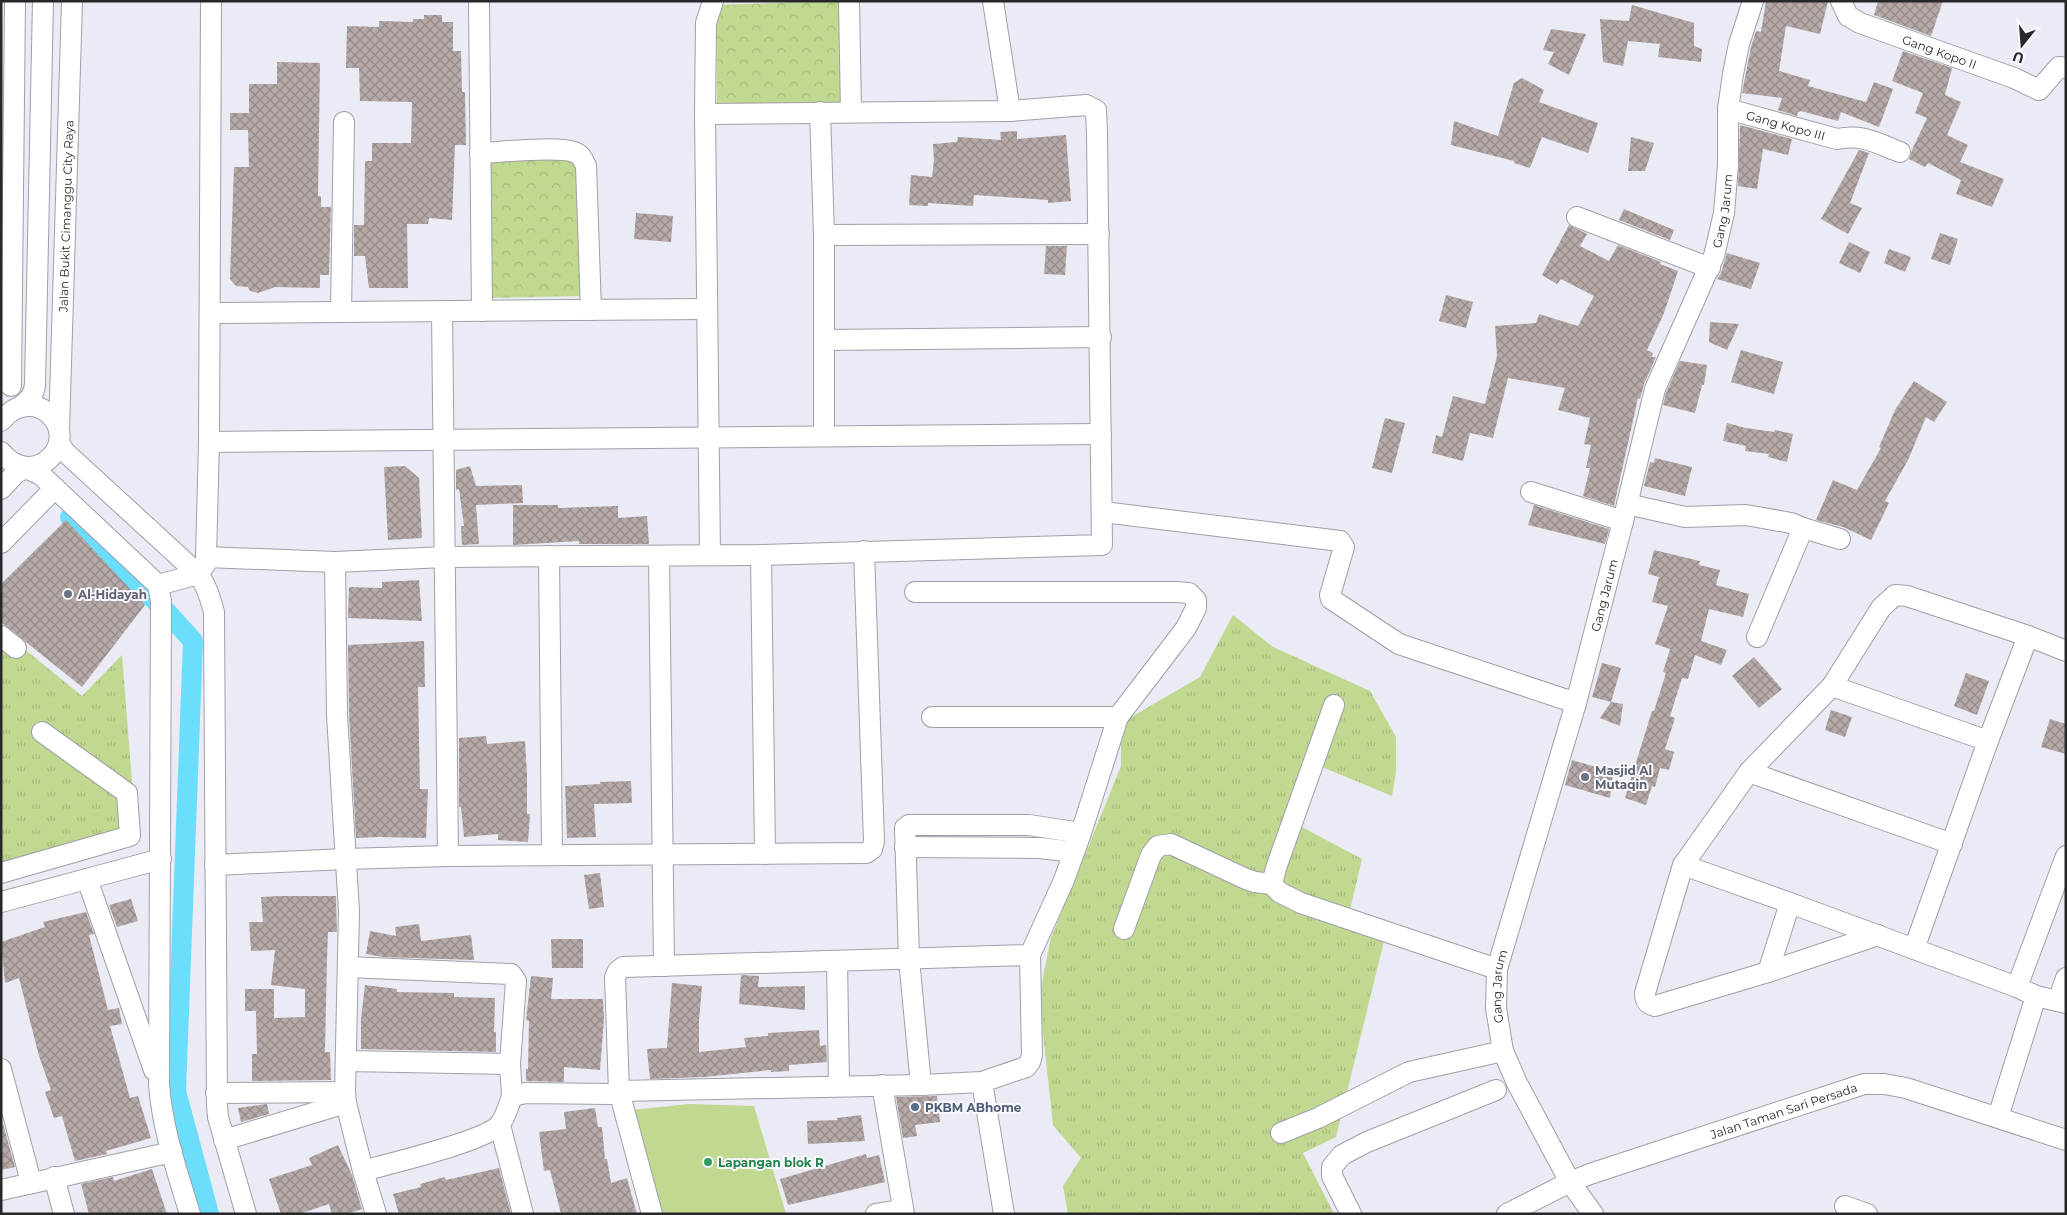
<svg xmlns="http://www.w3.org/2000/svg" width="2067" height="1215" font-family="Montserrat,sans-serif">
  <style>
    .grass { fill: url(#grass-tufts) }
    .park { fill: url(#park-crowns) }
    .pitch { fill: #c1d891 }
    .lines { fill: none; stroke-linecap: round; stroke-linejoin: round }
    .canal { stroke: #6cdefd; stroke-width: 20 }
    .building { fill: url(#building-cross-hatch) }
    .minor-casing { stroke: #9f9fa8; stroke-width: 22 }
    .minor { stroke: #fff; stroke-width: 20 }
    .worship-dot { fill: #6b7280; stroke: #f8f8fe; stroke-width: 2 }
    .service-dot { fill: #5c6f8a; stroke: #f8f8fe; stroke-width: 2 }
    .leisure-dot { fill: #2e9e5b; stroke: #f8f8fe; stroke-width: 2 }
    .labels { text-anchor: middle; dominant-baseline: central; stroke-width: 4; stroke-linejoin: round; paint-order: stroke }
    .street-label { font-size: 12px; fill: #28282b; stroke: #f8f8fe }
    .worship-label { font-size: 12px; font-weight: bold; fill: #5b616d; stroke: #f8f8fe; text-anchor: start }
    .service-label { font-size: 12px; font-weight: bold; fill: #4e5e75; stroke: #f8f8fe; text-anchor: start }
    .leisure-label { font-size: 12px; font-weight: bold; fill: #27864d; stroke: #f8f8fe; text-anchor: start }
  </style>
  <defs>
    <pattern id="grass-tufts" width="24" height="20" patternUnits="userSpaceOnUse" patternTransform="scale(1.25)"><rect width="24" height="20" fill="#c1d891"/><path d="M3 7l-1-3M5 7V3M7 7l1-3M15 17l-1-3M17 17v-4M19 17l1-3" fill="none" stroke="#a6b97d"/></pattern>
    <pattern id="park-crowns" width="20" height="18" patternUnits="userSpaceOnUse" patternTransform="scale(1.25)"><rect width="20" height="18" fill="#c1d891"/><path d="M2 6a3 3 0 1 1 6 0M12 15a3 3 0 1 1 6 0" fill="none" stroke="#a6b97d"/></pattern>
    <pattern id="building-cross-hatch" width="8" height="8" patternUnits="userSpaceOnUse" patternTransform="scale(1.25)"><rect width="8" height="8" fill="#b5aaa8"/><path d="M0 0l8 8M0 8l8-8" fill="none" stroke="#938a89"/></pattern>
  </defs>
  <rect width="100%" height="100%" fill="#eaebf4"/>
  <!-- grass -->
  <path class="grass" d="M1233,615L1273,647L1370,691L1396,737V772L1392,796L1315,764L1300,826L1362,859L1347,922L1384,941L1336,1137L1303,1153L1334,1214H1068L1063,1186L1081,1158L1053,1125L1039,997L1051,938L1121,766V723L1200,677Z
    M1,630L82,696L122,655L136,832L1,868Z"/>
  <!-- park -->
  <path class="park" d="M842,1L844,103L717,104V5Z
    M577,159L581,296L491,298L489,160Z"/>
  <!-- pitch -->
  <path class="pitch" d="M689,1104L754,1106L786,1214H661L632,1110Z"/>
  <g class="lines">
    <!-- canal -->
    <path class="canal" d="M70,517L165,610L193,641L176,1091L209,1214"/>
  </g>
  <!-- building -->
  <path class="building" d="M1766,1H1828L1820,34L1786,26L1779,71L1810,80L1808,86L1866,102L1874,82L1893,89L1879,127L1841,112L1838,121L1801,111L1798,112L1797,116L1778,110L1782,98L1742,93L1751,47L1756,31L1761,32Z
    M1878,1H1943L1931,36L1874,15Z
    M1632,5L1694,23V46L1702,49L1701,62L1658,57L1660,44L1628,41L1623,66L1603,62L1600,19L1629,21Z
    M424,15H442V22H453V51H461L462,92H465L466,145H455L452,220L429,218L428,224H407L408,288H369L365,256H354V225H364L365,161H372V143H411L412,102L360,101L359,68H346L347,26L379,27V21L413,22V19H424Z
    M1551,29L1586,34L1569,75L1548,64L1554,52L1543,50Z
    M1903,51L1952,68L1945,95L1961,102L1947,135L1968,145L1960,162L2004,179L1992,207L1956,194L1961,180L1928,163L1925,167L1909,159L1912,150L1927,118L1915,113L1923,93L1892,81Z
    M277,62L320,63L318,196H321V207H331L329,275H320V288L275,287L258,293L250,291L248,287L236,286L230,279L234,167H249L248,130H230V113H249V84H277Z
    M1522,78L1544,90L1539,102L1598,123L1588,153L1542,137L1530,168L1514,163V161L1451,145L1454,121L1498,136L1514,83Z
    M1740,125L1792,139L1788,155L1763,149L1757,189L1738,186Z
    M1017,131V139L1066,135L1071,201L1048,203V200L974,195L973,206L928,203V206L909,205L911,175L932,177L934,160L933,144L957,142L958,137L1001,140L1000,132Z
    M1631,137L1654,143L1645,171H1628Z
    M1859,150L1869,153L1850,203L1862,208L1848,234L1821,219Z
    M1624,209L1674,230L1670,240L1619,220Z
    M636,213L673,216L671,242L634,239Z
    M1569,225L1587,234L1580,246L1609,261L1618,245L1661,262L1660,264L1678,271L1664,313L1647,350L1653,353L1652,357H1656L1644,384L1640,399L1638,398L1614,506L1583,496L1590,468H1586L1591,445L1584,444L1590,418L1558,410L1565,388L1508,378L1493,438L1470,433L1463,461L1432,453L1436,435L1442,437L1453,396L1485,404L1497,356L1495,326L1536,323L1539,314L1578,326L1594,296L1561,279L1557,284L1542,275Z
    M1940,233L1958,239L1950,265L1931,259Z
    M1849,242L1870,252L1860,273L1839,263Z
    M1046,246H1067L1065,275L1044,274Z
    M1889,249L1911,257L1905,272L1884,263Z
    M1727,253L1760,263L1751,289L1717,279L1721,273Z
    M1446,295L1473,302L1466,328L1439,321Z
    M1710,322L1739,324L1727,350L1709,342Z
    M1741,350L1783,362L1774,394L1731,382Z
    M1680,361L1707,365L1704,385H1702L1695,413L1663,405L1666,393Z
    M1914,381L1947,402L1934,422L1926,417L1908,460L1885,501L1889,503L1871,540L1843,527L1816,520L1833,480L1857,490L1881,448L1879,447L1895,410Z
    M1385,418L1405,423L1392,473L1372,468Z
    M1727,423L1746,428L1774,432L1775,430L1793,434L1787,462L1768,457L1769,454L1745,451L1746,446L1723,441Z
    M1655,458L1692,467L1685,496L1644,486L1650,462L1654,463Z
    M405,466L419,478L422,538L388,540L384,467Z
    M470,466L476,486L522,485L523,503L476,505L479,544L462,545L461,526H464L459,489L456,490V470Z
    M513,505H558V508L618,506V518L647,516L649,544H579V541L513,545Z
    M1534,505L1609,529L1605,544L1528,525Z
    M66,520L145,605L82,687L1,622V584Z
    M1654,550L1700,561L1699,565L1720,570L1716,585L1749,594L1743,617L1709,609L1701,641L1727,650L1721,665L1695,655L1688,679L1682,678L1670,716L1675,718L1665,749L1674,752L1669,770L1660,768L1655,787L1652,786L1646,805L1625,798L1652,711H1654L1666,673L1663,672L1670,649L1655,644L1668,606L1652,602L1659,577L1648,574Z
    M419,580L422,621L348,618L349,587L382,588V582Z
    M424,641L425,687H418L420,789H428L426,838L379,837L356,838L349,715L348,645Z
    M1754,657L1782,689L1759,708L1732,676Z
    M1602,663L1621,668L1611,702L1592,697Z
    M1966,673L1989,681L1977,715L1954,706Z
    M1611,702L1623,704L1620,726L1600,718Z
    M1831,710L1852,717L1845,737L1825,730Z
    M2050,719L2066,724V754L2041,747Z
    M486,736L487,744L525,741L527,774V814H530L528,842L498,840V834L464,837L461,807H459V738Z
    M1572,760L1613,772L1610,798L1565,785Z
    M631,781L632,803L594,804L596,837L567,838L565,786L600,784V782Z
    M600,873L604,907L589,909L584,875Z
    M279,896H336L337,932H328L327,959L325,1052H330L331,1080L252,1081V1054H257L256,1011H245V989H274V1018L305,1017V989L271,985L275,950L251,951L249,922H263L261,897Z
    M131,899L138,921L117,927L109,905Z
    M86,912L94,934L89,935L108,1010L119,1008L122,1024L110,1026L130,1098L138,1096L151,1138L106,1151L107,1154L75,1161L62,1116L54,1118L45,1092L51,1090L39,1056L19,978L5,983L1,942L45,927L43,922Z
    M419,924L421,941L471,935L474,960L383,957L366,954L370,931L396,936L395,927Z
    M551,939H583V968H552Z
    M741,975L759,976L758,987L805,986V1010L739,1004Z
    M531,976L553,978L551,999H603L604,1019L600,1070L564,1067V1082L526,1081V1069H528L529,1021L526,1020Z
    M672,983L702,986L699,1021V1052L746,1047L744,1038L768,1036V1033L819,1030L820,1046L826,1045L827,1062L789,1065V1071L771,1072V1070L704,1077L650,1079L647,1049L667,1048Z
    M365,985L397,989V992L454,993V997L495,998L494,1032H496V1052L361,1049V1019Z
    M937,1096L940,1122L915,1125L917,1136L903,1138L896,1097Z
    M267,1104L269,1114L241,1122L238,1108Z
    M595,1108L598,1127H602L605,1159H607L611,1183L627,1178L637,1214H561L550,1170L544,1171L539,1132L566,1129L564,1112Z
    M861,1115L865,1141L808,1144L807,1121L837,1120V1118Z
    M3,1124L15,1167L1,1170V1125Z
    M338,1145L352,1175L362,1209L347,1214H332L329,1204L299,1214H281L269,1179L312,1165L309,1158Z
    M866,1154L867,1158L879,1155L885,1182L788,1205L780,1179Z
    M499,1168L511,1214H399L393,1194L421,1187L420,1184L445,1177L446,1180Z
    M152,1169L167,1214H89L81,1184L113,1177L114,1181Z"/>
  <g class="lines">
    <defs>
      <g id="minor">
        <path d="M479,1L482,311"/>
        <path d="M849,1L851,112"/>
        <path d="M993,1L1010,111"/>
        <path id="s1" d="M1841,1L1848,16L1860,23L2014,78L2039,90L2059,67L2066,68"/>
        <path id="s2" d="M1728,109L1837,139C1864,134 1876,143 1900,152"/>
        <path d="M820,112L824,235V436"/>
        <path d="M480,153C503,152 555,146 574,152C581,154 583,160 586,166L591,310"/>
        <path d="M1577,217L1710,268"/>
        <path d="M824,235L1099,234"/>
        <path d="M442,311L448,856"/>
        <path d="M341,312L344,122"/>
        <path d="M210,313L707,309"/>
        <path d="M824,340L1101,337"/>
        <path d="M11,386L15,1"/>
        <path d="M20,407C29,400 34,396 35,384L43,1"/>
        <path d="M1,421C9,411 18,405 31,406C37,406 43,409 48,413C82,442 34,492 1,452"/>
        <path id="s3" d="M59,430L72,1"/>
        <path d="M209,442L1101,434"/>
        <path d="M59,443L65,452L198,574C207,586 210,598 214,612L217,1105L218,1117L246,1214"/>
        <path d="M1,489L16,473L26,468L41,475L158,585L161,601L159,1084C162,1128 177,1171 190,1214"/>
        <path d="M1531,492L1623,521"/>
        <path d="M1627,504L1685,517L1746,515L1791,523L1803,528L1757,637"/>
        <path d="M1103,512L1340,541L1344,547L1330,595L1331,599L1399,644L1576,703"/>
        <path d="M1803,528L1840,539"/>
        <path d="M1,543L55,488"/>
        <path d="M710,555L705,114L706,23L713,1"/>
        <path d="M761,555L765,854"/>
        <path d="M549,556L552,855"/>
        <path d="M659,556L664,966"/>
        <path d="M206,557L209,442L211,1"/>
        <path d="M335,562L337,715L349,911L345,1092L346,1103L363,1171L376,1214"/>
        <path d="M158,585L198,574L206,563V557L335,562L445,557L761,555L1102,545L1097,134L1096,110L1086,105L1010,111L705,114"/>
        <path d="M1,636L16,648"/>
        <path d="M1832,686L1988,741"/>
        <path d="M1334,705L1276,868L1272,884L1279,892L1301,903L1497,969"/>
        <path d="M932,717H1118"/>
        <path d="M1749,772L1952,844"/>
        <path d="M905,847L1040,848L1074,852"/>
        <path d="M215,865L345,859L448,856L866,853L872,849L874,841L864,551"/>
        <path d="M1683,865L1790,903L2017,987L2036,996L2066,1003"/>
        <path d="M1,873L130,836L127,793L42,732"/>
        <path d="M87,879L154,1070"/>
        <path d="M1,902L161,859"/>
        <path d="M1124,929L1151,855L1158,846L1171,844L1246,879L1255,882L1272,884"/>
        <path d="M1878,935L1768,972L1655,1006C1647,1004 1645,1001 1645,993L1683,865L1749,772L1832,686L1881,608L1895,595L1907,596L2028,636L2066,651"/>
        <path d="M1914,949L1988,741L2028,636"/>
        <path d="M837,961L839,1085"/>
        <path d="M348,967L511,974L516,981L510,1064"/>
        <path d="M1768,972L1790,903"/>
        <path d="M2017,987L2066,856"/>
        <path d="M2058,1001L2066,978"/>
        <path d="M347,1061L510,1064L512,1096"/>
        <path d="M1,1069L31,1182"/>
        <path d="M982,1082L1004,1214"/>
        <path d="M882,1085L904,1214"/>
        <path d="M921,1085L909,959L905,828L909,825H1029L1081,833"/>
        <path d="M216,1093L345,1092"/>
        <path d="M1998,1117L2036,996"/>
        <path d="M500,1125L523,1214"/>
        <path d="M1281,1133L1318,1118L1409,1072L1503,1051"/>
        <path d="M224,1140L346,1103"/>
        <path d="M363,1171C387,1164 487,1141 500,1124C506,1116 509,1105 512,1096L526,1093L611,1094L619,1091L921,1085L982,1082L1026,1067L1030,1062L1032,1055L1030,955L1064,880L1081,833L1118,717L1186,628L1196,608V600L1189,593L1176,592H915"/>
        <path d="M54,1177L64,1214"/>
        <path d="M1,1190L172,1152"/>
        <path d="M1845,1206L1867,1214"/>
        <path d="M652,1214L619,1091L615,977L618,971L623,967L1030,955"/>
        <path d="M876,1214L903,1210"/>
        <path d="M1351,1214L1332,1176V1167L1342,1155L1367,1142L1496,1090"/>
        <path id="s4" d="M1507,1214L1570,1182L1590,1174L1864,1084H1884L1906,1088L2066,1140"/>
        <path id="s5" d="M1593,1214L1570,1182L1517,1083L1503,1051L1496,1008L1497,969L1576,703L1623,521L1655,389L1714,256L1724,213L1728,165V109L1733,74L1739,44L1753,1"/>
      </g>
    </defs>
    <!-- minor casing -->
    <use href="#minor" class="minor-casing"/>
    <!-- minor -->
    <use href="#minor" class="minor"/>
  </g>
  <!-- markers -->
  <g class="worship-dot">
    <circle cx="68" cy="594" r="5"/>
    <circle cx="1585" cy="777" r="5"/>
  </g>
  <circle class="service-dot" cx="915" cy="1107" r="5"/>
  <circle class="leisure-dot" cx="708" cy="1162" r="5"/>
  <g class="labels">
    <!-- street labels -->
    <g class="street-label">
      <text stroke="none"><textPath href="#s1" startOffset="115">Gang Kopo II</textPath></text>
      <text stroke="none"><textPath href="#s2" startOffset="60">Gang Kopo III</textPath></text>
      <text stroke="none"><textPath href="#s5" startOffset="1062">Gang Jarum</textPath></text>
      <text stroke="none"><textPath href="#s3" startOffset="214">Jalan Bukit Cimanggu City Raya</textPath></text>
      <text stroke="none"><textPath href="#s5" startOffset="658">Gang Jarum</textPath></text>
      <text stroke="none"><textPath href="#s5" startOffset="252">Gang Jarum</textPath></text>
      <text stroke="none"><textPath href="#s4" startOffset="296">Jalan Taman Sari Persada</textPath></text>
    </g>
    <!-- worship labels -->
    <g class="worship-label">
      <text x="78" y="594">Al-Hidayah</text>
      <text x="1595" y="770">Masjid Al<tspan x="1595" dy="14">Mutaqin</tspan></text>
    </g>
    <!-- service labels -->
    <g class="service-label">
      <text x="925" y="1107">PKBM ABhome</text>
    </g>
    <!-- leisure labels -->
    <g class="leisure-label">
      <text x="718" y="1162">Lapangan blok R</text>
    </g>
  </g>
  <!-- border -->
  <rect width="2067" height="1215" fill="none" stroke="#28282b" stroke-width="5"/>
  <!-- north arrow -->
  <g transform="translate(2022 45) rotate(197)" stroke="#f8f8fe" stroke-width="4" paint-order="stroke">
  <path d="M0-4L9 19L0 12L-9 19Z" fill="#28282b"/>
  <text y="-8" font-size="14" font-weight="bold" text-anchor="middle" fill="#28282b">U</text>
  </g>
</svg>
